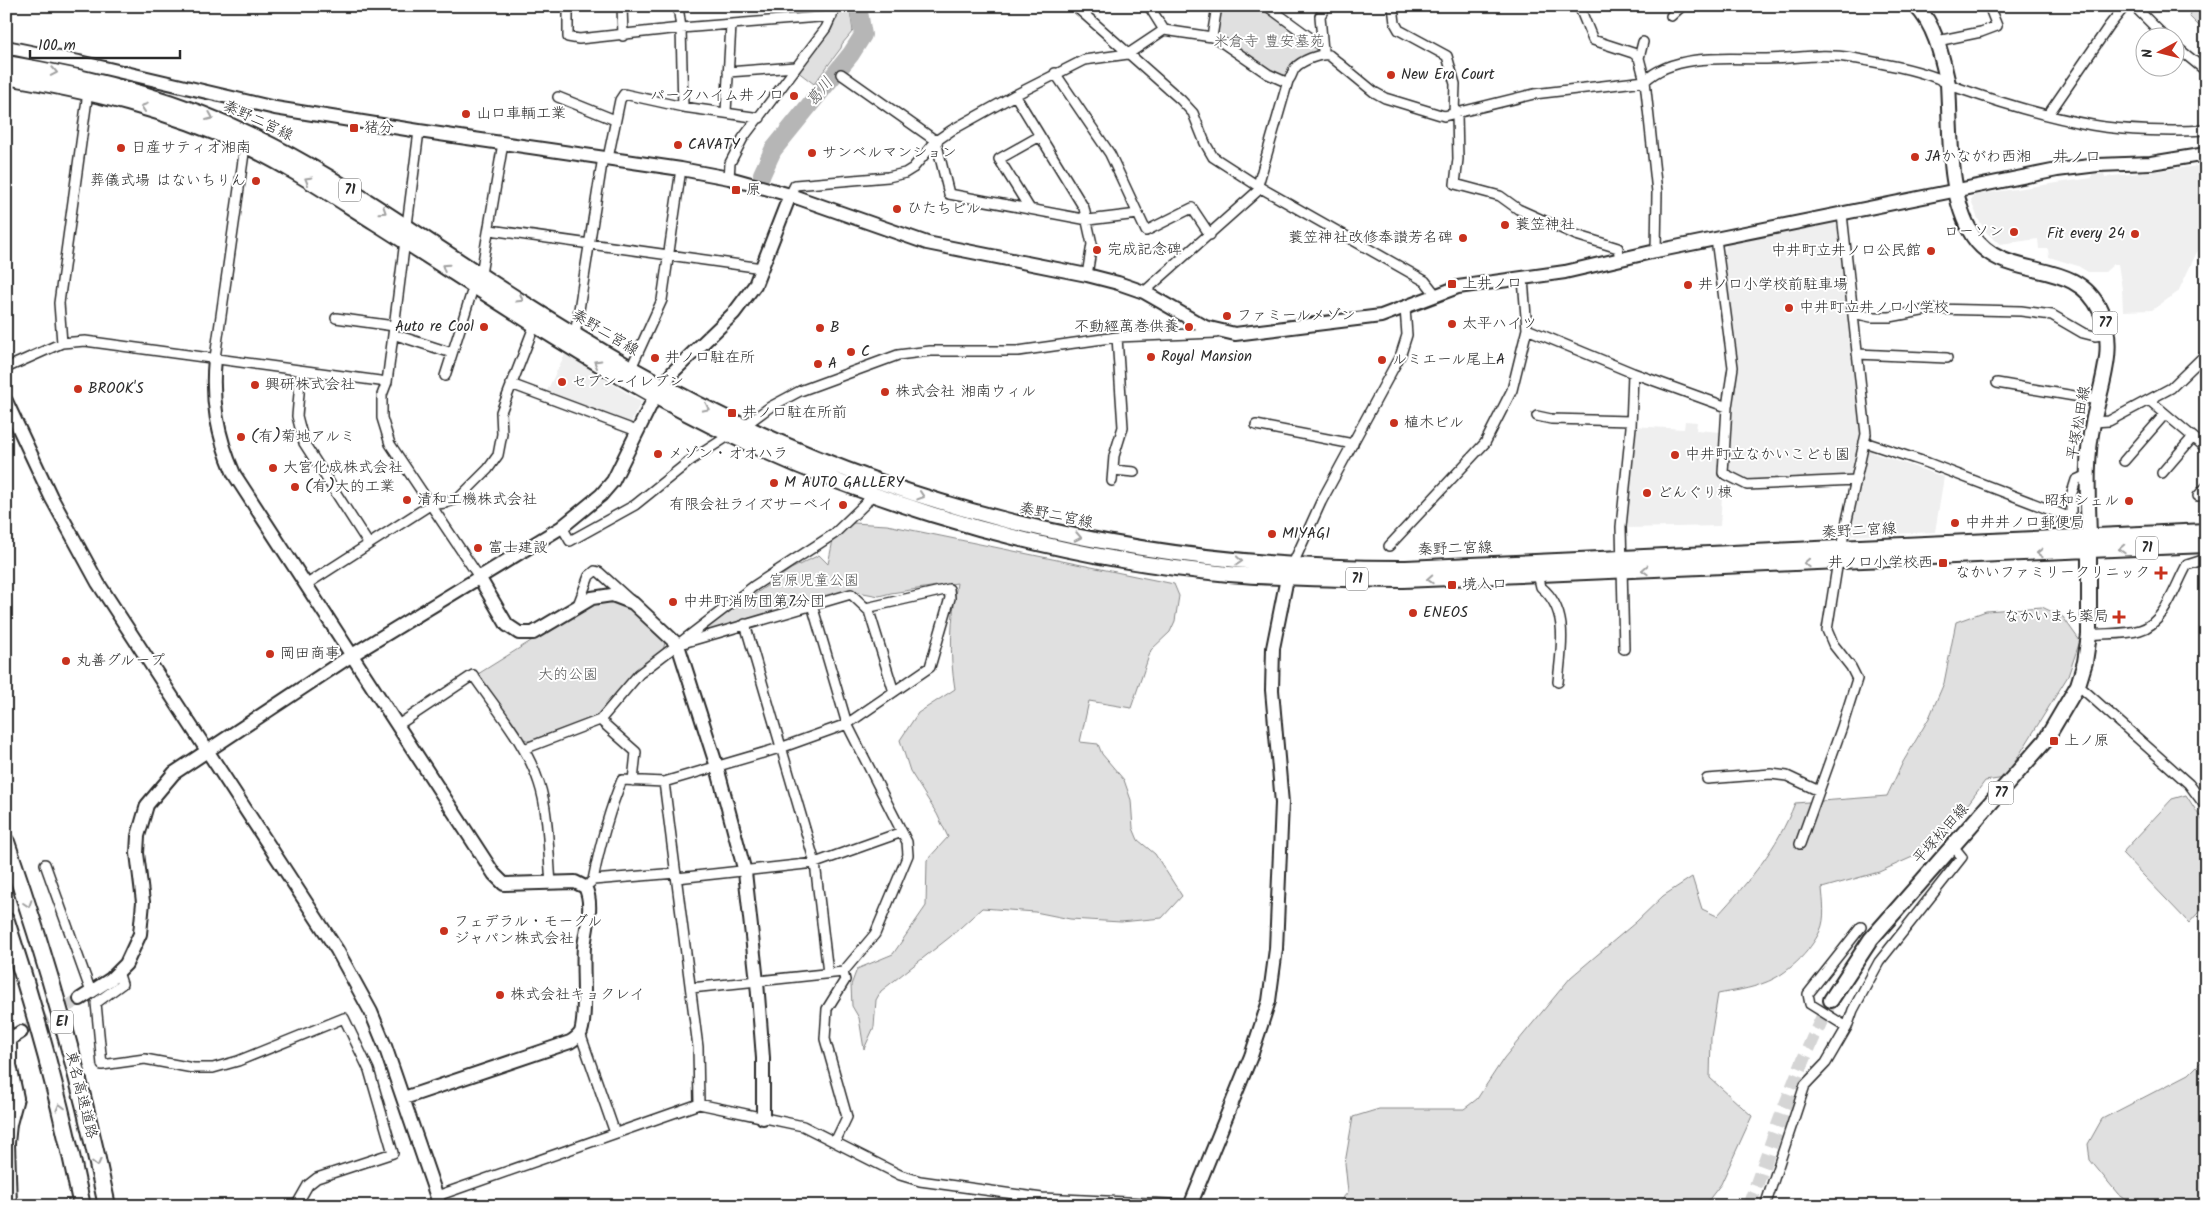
<svg xmlns="http://www.w3.org/2000/svg" width="2212" height="1212" font-family="Kalam,'Klee One',sans-serif">
  <style>
    .built { fill: #efefef }
    .green { fill: #e0e0e0; stroke: #868686 }
    .lines { fill: none; stroke-linecap: round; stroke-linejoin: round }
    .river { stroke: #b6b6b6; stroke-width: 18 }
    .secondary-tunnel { stroke: #d5d5d5; stroke-width: 12; stroke-dasharray: 12 6; stroke-linecap: butt }
    .primary-tunnel { stroke: #d5d5d5; stroke-width: 14; stroke-dasharray: 14 7; stroke-linecap: butt }
    .street-casing { stroke: #2b2b2b; stroke-width: 12 }
    .secondary-casing { stroke: #2b2b2b; stroke-width: 16 }
    .primary-casing { stroke: #2b2b2b; stroke-width: 18 }
    .highway-casing { stroke: #2b2b2b; stroke-width: 20 }
    .street { stroke: #fff; stroke-width: 9 }
    .secondary { stroke: #fff; stroke-width: 12 }
    .primary { stroke: #fff; stroke-width: 14 }
    .highway { stroke: #fff; stroke-width: 16 }
    .oneway { stroke: #a0a0a0 }
    .poi-dot { fill: #c8321e; stroke: #fff; stroke-width: 2 }
    .labels { text-anchor: middle; dominant-baseline: central; stroke-width: 4; stroke-linejoin: round; paint-order: stroke }
    .shield { fill: #fff; stroke: #6b6b6b; stroke-width: 1 }
    .shield-label { font-size: 14px; font-weight: bold; fill: #2b2b2b }
    .park-label { font-size: 15px; fill: #585858; stroke: #fff }
    .poi-label { font-size: 15px; fill: #2b2b2b; stroke: #fff; text-anchor: start }
    .street-label { font-size: 15px; fill: #2b2b2b; stroke: #fff }
    .water-label { font-size: 16px; font-style: italic; fill: #5c5c5c; stroke: #fff }
    .neighbourhood-label { font-size: 16px; fill: #2b2b2b; stroke: #fff }
  </style>
  <rect width="100%" height="100%" fill="#fff"/>
  <filter id="ink" filterUnits="userSpaceOnUse"><feTurbulence type="fractalNoise" baseFrequency=".02" numOctaves="2"/><feDisplacementMap in="SourceGraphic" scale="10" xChannelSelector="R" yChannelSelector="G"/><feConvolveMatrix kernelMatrix="1 2 1 2 8 2 1 2 1" color-interpolation-filters="sRGB"/></filter>
  <g filter="url(#ink)">
    <!-- built -->
    <path class="built" d="M2206,162V243L2197,252L2178,292L2152,310L2123,311L2122,289L2118,264H2114L2105,272H2088L2078,266L2049,257L2048,249H2039L2038,239L2000,244L1987,233L1978,219L1971,200L1974,195L2092,178V174L2104,173L2105,177L2198,166V163Z
      M1838,221L1863,431L1854,476L1750,481L1744,479L1726,470L1736,365L1721,252H1724L1727,244Z
      M565,354L641,402L630,424L546,393Z
      M1685,421L1697,422L1696,430L1721,432L1719,478L1723,481L1720,526L1626,528L1633,426L1684,429Z
      M1867,448L1873,450V453L1944,477L1935,532L1849,536Z"/>
    <!-- green -->
    <path class="green" d="M1222,6H1258L1314,44L1316,50L1315,53L1292,64L1287,75C1273,77 1233,45 1219,36L1216,29Z
      M2192,6H2206V33L2189,16Z
      M850,11L853,31L842,44L841,48L814,84L797,71L837,12Z
      M853,523L887,525L1174,584L1179,596L1175,621L1170,632L1151,650L1131,708L1089,701L1080,742L1098,744L1102,754L1124,780L1131,800L1133,828L1138,840L1155,854L1182,896L1162,918L1121,922L1070,919L1035,912L982,908L950,937L881,991L876,1000L874,1027L864,1049L859,1018L852,1006L851,985L857,969L893,954L926,906L927,860L948,837L937,814L910,771L900,740L918,713L955,689C949,654 951,619 957,583L891,593L879,596L853,591L699,633L791,569L819,555L828,564L832,545V531Z
      M609,601L629,605L666,639L663,650L632,674L602,712L596,717L529,741L522,738L478,674L587,606Z
      M2042,607L2063,617L2080,641L2068,676L2005,778L1985,781L1937,846L1879,872L1822,888C1823,901 1826,918 1820,931C1810,952 1787,975 1764,983C1750,989 1733,991 1718,994L1711,1037L1710,1078L1752,1116L1721,1184L1704,1206H1334L1337,1205L1348,1192L1345,1163L1353,1117L1379,1109H1464L1477,1099L1504,1058L1571,977L1636,922L1663,896L1692,877L1702,909L1717,916C1750,880 1777,849 1795,803L1887,796L1903,762L1929,718L1944,683L1956,622L1986,611Z
      M2186,795L2206,826V904L2189,923L2122,853L2172,799Z
      M2206,1057V1206H2135L2118,1194L2090,1160L2088,1144L2102,1119L2189,1074Z"/>
    <g class="lines">
      <!-- river -->
      <path class="river" d="M762,174L773,150L851,54L863,35L858,6"/>
      <!-- secondary-tunnel -->
      <path class="secondary-tunnel" d="M21,1032L80,999"/>
      <!-- primary-tunnel -->
      <path class="primary-tunnel" d="M1749,1206C1774,1136 1798,1066 1831,1000"/>
      <defs>
        <path id="street" d="M568,6V37L579,39L681,28L832,16
          M622,6L623,36
          M678,6L681,28L683,107
          M1075,6L1181,100L1193,113L1205,143L1213,157L1261,188L1425,281L1436,295
          M1149,6L1164,30
          M1267,6L1323,47
          M1393,6L1395,23L1399,30L1447,56L1455,84L1454,114
          M1579,6L1593,40L1633,53L1639,58L1645,81L1657,192L1656,251
          M2134,6L2166,38
          M1671,16L1682,6
          M1212,37L1217,6
          M1937,41L1981,32L1997,26L1989,6
          M2174,45L2206,71
          M1323,51L1320,16L1326,6
          M1639,58L1643,42
          M728,72L795,67
          M1055,73L1110,154L1146,231L1192,208L1210,235
          M841,74L936,141L949,194L1088,220L1138,214
          M1015,95L1084,208L1092,244L1087,275
          M558,97L615,120
          M726,112L731,25
          M1457,114L1458,159L1455,184L1500,196L1518,209L1576,235L1618,248L1620,259
          M2048,115L2109,26L2125,6
          M419,131L387,382L382,395V418L390,444L479,577
          M608,158L620,100L624,94L683,107L760,118
          M729,178L730,163L743,138L826,28L836,6
          M1258,185L1288,81
          M790,195L795,185L888,177L905,173L913,168L936,141L952,130L1015,95L1084,60L1128,54L1164,30L1212,37L1220,41L1268,74L1286,82C1292,79 1291,73 1295,68C1301,61 1320,53 1329,55L1374,92L1385,98L1444,116L1534,94L1645,81C1671,55 1723,58 1757,59C1789,60 1820,52 1852,58C1880,63 1910,68 1937,78C1945,82 1952,86 1961,89C2004,104 2048,117 2092,125C2126,131 2172,132 2206,130
          M1030,209L999,159L1040,136
          M490,230L762,268
          M1716,239L1733,367L1727,407L1723,473L1747,485L1856,480
          M481,274L503,143
          M1144,292L1261,188
          M1853,313L1871,317H1890L1932,309L2021,311L2052,315L2083,333L2095,336L2109,334
          M336,318L394,326
          M1527,329L1633,373L1727,407
          M575,335L603,157
          M399,336L452,353
          M62,343L59,303L88,92
          M1857,354L1947,358
          M215,358L245,146
          M6,368L62,343L85,341L387,382
          M631,368L662,300L681,169
          M301,371L297,416L304,443L368,543
          M445,376L474,285
          M1997,383L2098,400
          M511,384L637,431
          M2149,400L2206,448
          M1537,416L1551,419L1631,421
          M2093,422L2109,421L2171,388L2206,354
          M1256,425L1353,444
          M744,426L770,407L800,391L898,355L930,351H1018L1117,337L1216,333
          M1864,442L1928,463L2066,516L2071,513V496L2076,480L2087,475
          M2124,461L2165,414
          M1113,470L1134,472
          M2162,473L2193,437
          M1112,481L1114,456L1123,427L1117,337
          M2198,496L2206,487
          M562,527L570,541L635,505L691,460L730,435
          M1389,546L1485,443L1512,390L1527,329L1523,279
          M1292,566L1321,502L1401,354L1407,335L1405,308
          M1538,574L1541,587C1570,611 1561,649 1558,682
          M307,584L430,505L445,503L459,498L488,469L498,455L502,434L501,412L535,324
          M578,605L589,576L595,571L599,572L630,600
          M745,624L815,863L828,973
          M2089,635C2105,633 2125,635 2140,630C2165,623 2175,586 2187,565L2206,559
          M683,643L851,594L869,611L894,692
          M1624,649L1621,527L1631,427L1633,373
          M2078,685L2189,784L2206,807
          M600,720L636,752L633,781
          M398,725L473,675C496,709 526,743 539,783C549,812 548,852 551,883
          M524,749L600,720L639,674L754,586L834,534L866,503L872,493
          M1707,779L1771,774L1787,776L1819,791
          M664,782L698,1047L699,1104
          M1800,844L1842,727L1857,679L1851,667L1833,644L1827,630L1838,561L1866,434L1842,214
          M45,864L91,992
          M677,878L815,863L902,832
          M593,880C600,845 608,813 622,780L664,782L783,747L847,724L930,667L950,598L949,589L866,608
          M590,883L593,880L676,873
          M118,972L122,984L96,1003L102,1065L145,1059L193,1068H213L238,1061L344,1018L369,1070L393,1153L317,1178L308,1185L296,1206
          M691,988L843,972L875,934L908,855L907,842L847,724L812,605
          M6,1023L10,1039
          M1847,1027L1810,1004L1808,994L1861,927
          M580,1033L615,1133
          M835,1142L847,1117L825,1039L827,1009L845,980L843,972
          M437,1196L699,1104L803,1126L900,1175L920,1181L1042,1198L1190,1205
          M1765,1206L1805,1085L1826,1063L1847,1027L1853,1010L1879,962L1962,857L1953,846"/>
        <path id="secondary" d="M6,47L79,62L275,108L419,131L681,169L729,178L790,195L927,243L1087,275L1118,283L1144,292L1205,327L1235,334L1381,316L1458,287L1565,272L1656,251L2057,170L2098,165L2151,163L2206,154
          M215,358C211,400 217,435 234,474L494,874L504,884L575,882L585,887C594,904 586,929 584,947C582,969 587,1014 581,1032C578,1037 575,1039 570,1042L404,1098
          M6,401L51,497L98,583L337,950L371,1012L385,1046L440,1206
          M479,577L507,625L519,633H533L592,598L612,595L633,603L678,645L717,767L745,872L757,982L763,1058V1118
          M80,999L111,979L126,964L140,934L143,902L137,853L138,836L147,805L174,773L352,655L562,527L601,495L613,481L655,396L673,372L734,313L755,285L790,195
          M10,1206L8,1143L10,1124L17,1098L10,1065V1039L21,1032
          M1190,1206L1251,1056L1269,1001L1276,949L1282,803L1272,690L1273,648L1287,578L1290,569"/>
        <path id="primary" d="M6,63C91,77 175,98 253,136C306,161 355,193 404,225C477,273 552,323 629,367C872,505 1127,569 1406,568L2206,531
          M6,77C89,91 169,110 246,146C292,168 333,196 376,223C468,281 558,343 653,395C828,492 1029,556 1229,574C1287,579 1345,579 1403,580L2206,545
          M1831,1000L1871,939L2045,741L2078,685L2085,662L2089,635C2089,602 2089,569 2089,536C2088,498 2085,461 2093,423C2100,386 2117,349 2101,312C2075,254 2005,284 1973,236C1947,196 1951,131 1948,84C1942,58 1936,26 1916,6"/>
        <path id="highway" d="M6,842C47,960 82,1083 107,1206
          M6,921C37,1015 62,1109 82,1206"/>
      </defs>
      <!-- street casing -->
      <use href="#street" class="street-casing"/>
      <!-- secondary casing -->
      <use href="#secondary" class="secondary-casing"/>
      <!-- primary casing -->
      <use href="#primary" class="primary-casing"/>
      <!-- highway casing -->
      <use href="#highway" class="highway-casing"/>
      <!-- street -->
      <use href="#street" class="street"/>
      <!-- secondary -->
      <use href="#secondary" class="secondary"/>
      <!-- primary -->
      <use href="#primary" class="primary"/>
      <!-- highway -->
      <use href="#highway" class="highway"/>
    </g>
    <!-- one-way arrows -->
    <defs><path id="oneway-chevron" d="M-2-3.5L2.5 0L-2 3.5" fill="none" stroke-width="1.6" stroke-linecap="round" stroke-linejoin="round" transform="scale(1.25)"/></defs>
    <g class="oneway">
      <use href="#oneway-chevron" transform="translate(54 72) rotate(11)"/>
      <use href="#oneway-chevron" transform="translate(144 107) rotate(-162)"/>
      <use href="#oneway-chevron" transform="translate(210 117) rotate(23)"/>
      <use href="#oneway-chevron" transform="translate(308 180) rotate(-150)"/>
      <use href="#oneway-chevron" transform="translate(383 211) rotate(33)"/>
      <use href="#oneway-chevron" transform="translate(445 267) rotate(-147)"/>
      <use href="#oneway-chevron" transform="translate(520 299) rotate(32)"/>
      <use href="#oneway-chevron" transform="translate(597 363) rotate(-150)"/>
      <use href="#oneway-chevron" transform="translate(706 408) rotate(26)"/>
      <use href="#oneway-chevron" transform="translate(921 496) rotate(18)"/>
      <use href="#oneway-chevron" transform="translate(1078 537) rotate(11)"/>
      <use href="#oneway-chevron" transform="translate(2122 549) rotate(177)"/>
      <use href="#oneway-chevron" transform="translate(2040 553) rotate(178)"/>
      <use href="#oneway-chevron" transform="translate(1239 561) rotate(5)"/>
      <use href="#oneway-chevron" transform="translate(1807 563) rotate(177)"/>
      <use href="#oneway-chevron" transform="translate(1645 570) rotate(177)"/>
      <use href="#oneway-chevron" transform="translate(1430 579) rotate(177)"/>
      <use href="#oneway-chevron" transform="translate(28 904) rotate(72)"/>
      <use href="#oneway-chevron" transform="translate(60 1107) rotate(-105)"/>
      <use href="#oneway-chevron" transform="translate(97 1163) rotate(76)"/>
    </g>
  </g>
  <!-- markers -->
  <g class="poi-dot">
    <circle cx="1391" cy="75" r="5"/>
    <circle cx="794" cy="96" r="5"/>
    <circle cx="466" cy="114" r="5"/>
    <rect x="349" y="123" width="10" height="10" rx="2.5"/>
    <circle cx="678" cy="145" r="5"/>
    <circle cx="121" cy="148" r="5"/>
    <circle cx="812" cy="153" r="5"/>
    <circle cx="1915" cy="157" r="5"/>
    <circle cx="256" cy="181" r="5"/>
    <rect x="731" y="185" width="10" height="10" rx="2.5"/>
    <circle cx="897" cy="209" r="5"/>
    <circle cx="1505" cy="225" r="5"/>
    <circle cx="2014" cy="232" r="5"/>
    <circle cx="2135" cy="234" r="5"/>
    <circle cx="1463" cy="238" r="5"/>
    <circle cx="1097" cy="250" r="5"/>
    <circle cx="1931" cy="251" r="5"/>
    <rect x="1447" y="279" width="10" height="10" rx="2.5"/>
    <circle cx="1688" cy="285" r="5"/>
    <circle cx="1789" cy="308" r="5"/>
    <circle cx="1227" cy="316" r="5"/>
    <circle cx="1452" cy="324" r="5"/>
    <circle cx="484" cy="327" r="5"/>
    <circle cx="1189" cy="327" r="5"/>
    <circle cx="820" cy="328" r="5"/>
    <circle cx="851" cy="352" r="5"/>
    <circle cx="1151" cy="357" r="5"/>
    <circle cx="655" cy="358" r="5"/>
    <circle cx="1382" cy="360" r="5"/>
    <circle cx="818" cy="364" r="5"/>
    <circle cx="562" cy="382" r="5"/>
    <circle cx="255" cy="385" r="5"/>
    <circle cx="78" cy="389" r="5"/>
    <circle cx="885" cy="392" r="5"/>
    <rect x="727" y="408" width="10" height="10" rx="2.5"/>
    <circle cx="1394" cy="423" r="5"/>
    <circle cx="241" cy="437" r="5"/>
    <circle cx="658" cy="454" r="5"/>
    <circle cx="1675" cy="455" r="5"/>
    <circle cx="273" cy="468" r="5"/>
    <circle cx="774" cy="483" r="5"/>
    <circle cx="295" cy="487" r="5"/>
    <circle cx="1647" cy="493" r="5"/>
    <circle cx="407" cy="500" r="5"/>
    <circle cx="2129" cy="501" r="5"/>
    <circle cx="843" cy="505" r="5"/>
    <circle cx="1955" cy="523" r="5"/>
    <circle cx="1272" cy="534" r="5"/>
    <circle cx="478" cy="548" r="5"/>
    <rect x="1938" y="558" width="10" height="10" rx="2.5"/>
    <path d="M2158.5 565.5h5v5h5v5h-5v5h-5v-5h-5v-5h5z"/>
    <rect x="1447" y="580" width="10" height="10" rx="2.5"/>
    <circle cx="673" cy="602" r="5"/>
    <circle cx="1413" cy="613" r="5"/>
    <path d="M2116.5 609.5h5v5h5v5h-5v5h-5v-5h-5v-5h5z"/>
    <circle cx="270" cy="654" r="5"/>
    <circle cx="66" cy="661" r="5"/>
    <rect x="2049" y="736" width="10" height="10" rx="2.5"/>
    <circle cx="444" cy="931" r="5"/>
    <circle cx="500" cy="995" r="5"/>
  </g>
  <g class="labels">
    <!-- shield labels -->
    <g class="shield">
      <rect x="339" y="178.5" width="22" height="23" rx="4"/>
      <rect x="2092.5" y="311.5" width="25" height="23" rx="4"/>
      <rect x="2136" y="536.5" width="22" height="23" rx="4"/>
      <rect x="1346" y="567.5" width="22" height="23" rx="4"/>
      <rect x="1988.5" y="781.5" width="25" height="23" rx="4"/>
      <rect x="51" y="1010.5" width="22" height="23" rx="4"/>
    </g>
    <g class="shield-label">
      <text x="350" y="190">71</text>
      <text x="2105" y="323">77</text>
      <text x="2147" y="548">71</text>
      <text x="1357" y="579">71</text>
      <text x="2001" y="793">77</text>
      <text x="62" y="1022">E1</text>
    </g>
    <!-- park labels -->
    <g class="park-label">
      <text x="1269" y="42">米倉寺 豊安墓苑</text>
      <text x="814" y="581">宮原児童公園</text>
      <text x="568" y="675">大的公園</text>
    </g>
    <!-- poi labels -->
    <g class="poi-label">
      <text x="1401" y="75">New Era Court</text>
      <text x="784" y="96" text-anchor="end">パークハイム井ノ口</text>
      <text x="476" y="114">山口車輌工業</text>
      <text x="364" y="128">猪分</text>
      <text x="688" y="145">CAVATY</text>
      <text x="131" y="148">日産サティオ湘南</text>
      <text x="822" y="153">サンベルマンション</text>
      <text x="1925" y="157">JAかながわ西湘</text>
      <text x="246" y="181" text-anchor="end">葬儀式場 はないちりん</text>
      <text x="746" y="190">原</text>
      <text x="907" y="209">ひたちビル</text>
      <text x="1515" y="225">蓑笠神社</text>
      <text x="2004" y="232" text-anchor="end">ローソン</text>
      <text x="2125" y="234" text-anchor="end">Fit every 24</text>
      <text x="1453" y="238" text-anchor="end">蓑笠神社改修奉讃芳名碑</text>
      <text x="1107" y="250">完成記念碑</text>
      <text x="1921" y="251" text-anchor="end">中井町立井ノ口公民館</text>
      <text x="1462" y="284">上井ノ口</text>
      <text x="1698" y="285">井ノ口小学校前駐車場</text>
      <text x="1799" y="308">中井町立井ノ口小学校</text>
      <text x="1237" y="316">ファミールメゾン</text>
      <text x="1462" y="324">太平ハイツ</text>
      <text x="474" y="327" text-anchor="end">Auto re Cool</text>
      <text x="1179" y="327" text-anchor="end">不動經萬巻供養</text>
      <text x="830" y="328">B</text>
      <text x="861" y="352">C</text>
      <text x="1161" y="357">Royal Mansion</text>
      <text x="665" y="358">井ノ口駐在所</text>
      <text x="1392" y="360">ルミエール尾上A</text>
      <text x="828" y="364">A</text>
      <text x="572" y="382">セブン-イレブン</text>
      <text x="265" y="385">興研株式会社</text>
      <text x="88" y="389">BROOK'S</text>
      <text x="895" y="392">株式会社 湘南ウィル</text>
      <text x="742" y="413">井ノ口駐在所前</text>
      <text x="1404" y="423">植木ビル</text>
      <text x="251" y="437">(有)菊地アルミ</text>
      <text x="668" y="454">メゾン・オオハラ</text>
      <text x="1685" y="455">中井町立なかいこども園</text>
      <text x="283" y="468">大宮化成株式会社</text>
      <text x="784" y="483">M AUTO GALLERY</text>
      <text x="305" y="487">(有)大的工業</text>
      <text x="1657" y="493">どんぐり棟</text>
      <text x="417" y="500">清和工機株式会社</text>
      <text x="2119" y="501" text-anchor="end">昭和シェル</text>
      <text x="833" y="505" text-anchor="end">有限会社ライズサーベイ</text>
      <text x="1965" y="523">中井井ノ口郵便局</text>
      <text x="1282" y="534">MIYAGI</text>
      <text x="488" y="548">富士建設</text>
      <text x="1933" y="563" text-anchor="end">井ノ口小学校西</text>
      <text x="2150" y="573" text-anchor="end">なかいファミリークリニック</text>
      <text x="1462" y="585">境入口</text>
      <text x="683" y="602">中井町消防団第7分団</text>
      <text x="1423" y="613">ENEOS</text>
      <text x="2109" y="617" text-anchor="end">なかいまち薬局</text>
      <text x="280" y="654">岡田商事</text>
      <text x="76" y="661">丸善グループ</text>
      <text x="2064" y="741">上ノ原</text>
      <text x="454" y="922">フェデラル・モーグル<tspan x="454" dy="17">ジャパン株式会社</tspan></text>
      <text x="510" y="995">株式会社キョクレイ</text>
    </g>
    <!-- street labels -->
    <g class="street-label">
      <text transform="translate(258 121) rotate(25)">秦野二宮線</text>
      <text transform="translate(605 333) rotate(31)">秦野二宮線</text>
      <text transform="translate(2079 423) rotate(-80)">平塚松田線</text>
      <text transform="translate(1056 516) rotate(12)">秦野二宮線</text>
      <text transform="translate(1859 531) rotate(-3)">秦野二宮線</text>
      <text transform="translate(1455 549) rotate(-2)">秦野二宮線</text>
      <text transform="translate(1941 834) rotate(-48)">平塚松田線</text>
      <text transform="translate(81 1095) rotate(76)">東名高速道路</text>
    </g>
    <!-- water labels -->
    <g class="water-label">
      <text transform="translate(820 92) rotate(-51)">葛川</text>
    </g>
    <!-- neighbourhood labels -->
    <g class="neighbourhood-label">
      <text x="2077" y="157">井ノ口</text>
    </g>
  </g>
  <!-- margin -->
  <rect width="2212" height="1212" fill="none" stroke="#fff" stroke-width="25"/>
  <rect x="12" y="12" width="2187" height="1187" fill="none" stroke="#2b2b2b" stroke-width="2" filter="url(#ink)"/>
  <!-- north arrow -->
  <g transform="translate(2160 52) rotate(263)"><circle r="24" fill="#ffffff" stroke="#aaaaaa"/>
  <path d="M0-4L9 19L0 12L-9 19Z" fill="#c8321e"/>
  <text y="-8" font-size="14" font-weight="bold" text-anchor="middle" fill="#2b2b2b">N</text>
  </g>
  <!-- scale -->
  <path d="M30 50v8h150v-8" fill="none" stroke="#2b2b2b" stroke-width="2.5"/>
  <text x="38" y="50" font-size="15" fill="#2b2b2b" stroke="#ffffff" stroke-width="4" paint-order="stroke">100 m</text>
</svg>
